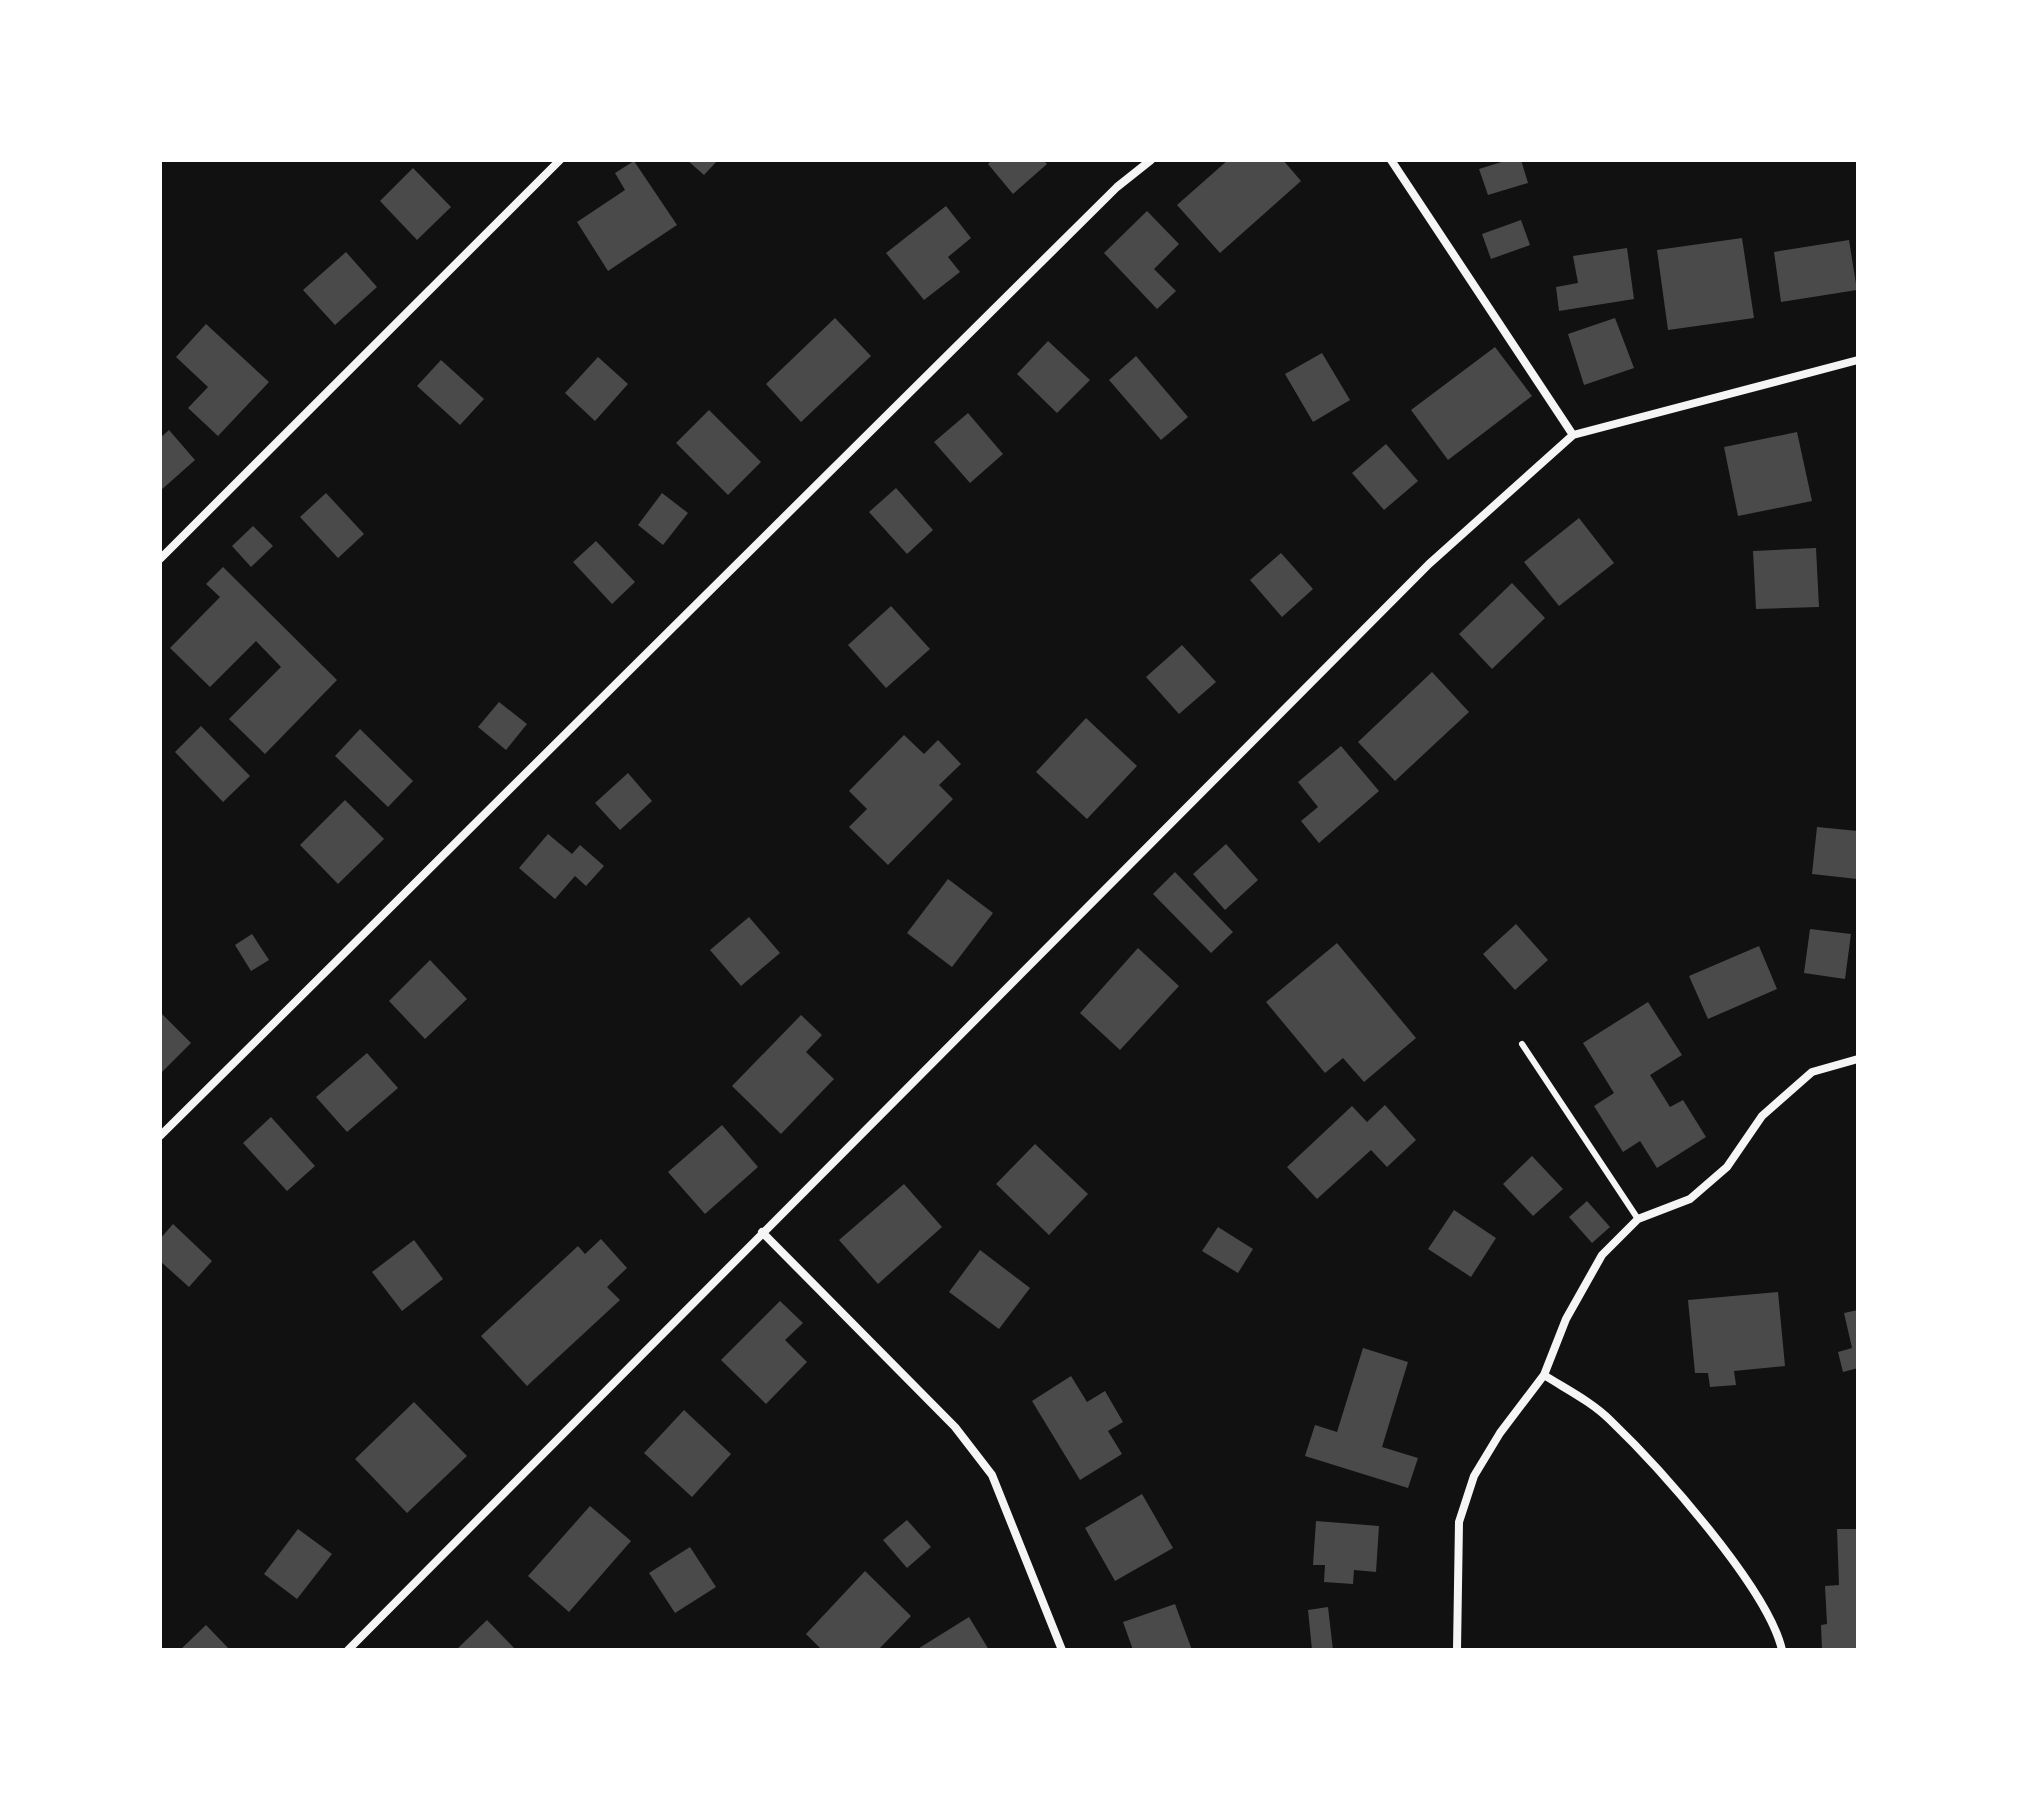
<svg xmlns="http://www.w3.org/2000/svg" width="2018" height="1810" font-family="Commissioner,sans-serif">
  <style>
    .building { fill: #4a4a4a }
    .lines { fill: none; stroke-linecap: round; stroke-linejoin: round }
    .service { stroke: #f5f5f5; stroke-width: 6 }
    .minor { stroke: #f5f5f5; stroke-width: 8 }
  </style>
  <rect width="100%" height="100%" fill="#111"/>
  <!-- building -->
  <path class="building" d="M687,160H718L704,175Z
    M992,160H1043L1047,164L1013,194L988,164Z
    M1228,160H1283L1301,181L1220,253L1177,205Z
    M1508,160H1521L1528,183L1488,195L1479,169Z
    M634,161L677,225L608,271L577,222L625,190L615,173Z
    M413,168L451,207L417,240L380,201Z
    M946,206L971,238L948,257L960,272L924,300L886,253Z
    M1147,211L1179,244L1154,269L1176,291L1157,309L1104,253Z
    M1521,220L1530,245L1491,259L1482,234Z
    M1742,238L1754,318L1668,330L1657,250Z
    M1849,240L1857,290L1781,302L1774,252Z
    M1627,248L1634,299L1559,311L1556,287L1578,283L1573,256Z
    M346,252L377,287L335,325L303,290Z
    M835,318L871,356L801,422L766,384Z
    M1615,318L1634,368L1584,385L1568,334Z
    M206,324L269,382L218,436L188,408L208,387L176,357Z
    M1048,341L1090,380L1057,413L1017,374Z
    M1495,347L1532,396L1448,460L1411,410Z
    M1322,353L1350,400L1313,422L1285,374Z
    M1136,356L1188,417L1161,440L1109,380Z
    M598,357L628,384L595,421L565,393Z
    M441,360L484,399L460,425L417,386Z
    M709,410L761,462L728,495L676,443Z
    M968,413L1003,454L970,483L934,442Z
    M169,430L195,460L160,491V438Z
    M1797,432L1812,501L1738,516L1724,447Z
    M1386,444L1418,481L1384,510L1352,473Z
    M896,488L933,530L907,554L869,512Z
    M326,493L364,534L338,558L300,517Z
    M662,493L688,513L663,545L638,525Z
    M1579,518L1614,563L1559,606L1524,562Z
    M253,526L273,546L251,567L232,546Z
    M596,541L635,582L612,604L573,562Z
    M1816,548L1819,607L1756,609L1753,551Z
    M1281,553L1313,589L1282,617L1250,580Z
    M223,567L337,680L265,754L229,719L281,667L256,641L210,687L170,648L220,597L206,584Z
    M1512,583L1545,618L1492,669L1459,634Z
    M891,606L930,649L886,688L848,645Z
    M1182,645L1216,682L1179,714L1146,677Z
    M1432,672L1469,712L1395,781L1358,742Z
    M499,702L527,724L506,750L478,727Z
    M1086,718L1137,766L1087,819L1036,772Z
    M201,726L250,776L223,802L175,752Z
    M360,729L413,781L388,807L335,756Z
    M904,735L924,754L938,740L961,764L939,785L953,799L888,865L849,827L867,809L849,791Z
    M1341,746L1379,791L1319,843L1301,821L1318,807L1298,782Z
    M628,773L652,801L620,830L595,803Z
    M345,800L384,839L338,884L300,845Z
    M1817,827L1858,831L1857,879L1812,874Z
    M548,834L572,854L580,845L604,866L586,886L575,876L555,899L519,868Z
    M1226,844L1258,880L1225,910L1193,874Z
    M1175,872L1233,932L1211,953L1153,894Z
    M948,879L993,913L952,967L907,933Z
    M749,917L780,953L741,986L710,950Z
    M1516,924L1548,960L1515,990L1483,954Z
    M1810,929L1851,934L1845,979L1804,973Z
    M252,934L269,960L251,971L235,945Z
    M1337,943L1416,1038L1364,1082L1343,1058L1325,1073L1266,1002Z
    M1759,946L1777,989L1708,1019L1689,976Z
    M1138,948L1179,986L1120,1050L1080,1013Z
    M430,960L467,999L425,1039L389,1001Z
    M1648,1002L1682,1055L1650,1075L1670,1107L1683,1100L1706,1137L1657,1168L1640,1141L1623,1152L1594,1106L1614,1093L1583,1043Z
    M160,1012L191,1043L160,1074Z
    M801,1015L822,1035L806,1052L834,1079L781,1134L732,1086Z
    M367,1053L398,1088L347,1132L316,1097Z
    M1385,1105L1416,1140L1387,1167L1371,1150L1317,1199L1287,1167L1352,1106L1367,1122Z
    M271,1117L315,1166L287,1191L243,1143Z
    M722,1125L758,1167L705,1214L668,1172Z
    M1035,1144L1088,1194L1049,1235L996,1184Z
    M1532,1156L1563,1189L1533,1216L1503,1184Z
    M904,1184L942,1227L878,1284L839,1240Z
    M1587,1201L1610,1227L1592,1243L1569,1217Z
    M1454,1210L1496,1238L1471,1277L1428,1249Z
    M173,1224L212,1261L189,1287L160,1261V1239Z
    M1218,1227L1253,1249L1238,1273L1202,1251Z
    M601,1239L627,1268L607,1287L620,1300L527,1386L481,1336L578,1246L585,1254Z
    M414,1240L443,1279L402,1311L372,1272Z
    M980,1250L1030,1288L999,1329L949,1292Z
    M1778,1292L1785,1366L1734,1371L1736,1385L1710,1387L1708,1373H1695L1688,1300Z
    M780,1301L803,1323L785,1340L807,1362L766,1404L721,1360Z
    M1858,1310V1368L1843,1372L1838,1352L1852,1348L1844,1313Z
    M1363,1348L1408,1362L1382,1447L1418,1458L1408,1488L1305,1456L1315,1425L1337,1432Z
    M1071,1376L1087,1402L1105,1391L1123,1422L1108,1431L1122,1454L1080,1480L1032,1401Z
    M414,1402L467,1456L407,1513L355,1459Z
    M684,1410L731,1454L692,1497L644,1453Z
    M1142,1494L1173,1548L1115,1581L1085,1528Z
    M590,1506L631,1541L569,1612L528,1576Z
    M907,1520L931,1547L907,1568L883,1540Z
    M1316,1521L1379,1526L1376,1572L1354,1570L1353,1584L1324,1582L1325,1565H1313Z
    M298,1529L332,1554L297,1599L264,1574Z
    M1837,1529H1858V1650H1822L1821,1625L1827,1624L1825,1586L1839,1585Z
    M690,1547L716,1587L675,1613L649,1573Z
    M865,1571L911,1616L878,1650H822L806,1634Z
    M1175,1604L1192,1650H1133L1123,1622Z
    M1328,1607L1333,1650H1312L1308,1610Z
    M969,1617L989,1650H916Z
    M487,1620L516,1650H456Z
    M206,1625L230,1650H180Z"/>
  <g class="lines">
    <!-- service -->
    <path class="service" d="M1522,1044L1638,1219"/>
    <!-- minor -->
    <path class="minor" d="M1391,160L1573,435
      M160,559L560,160
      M160,1136L1117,187L1151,160
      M762,1232L955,1427L992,1475L1062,1650
      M1544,1375C1566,1389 1592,1402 1610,1420C1658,1466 1768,1588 1782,1650
      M348,1650L1429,564L1573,435L1858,360
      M1457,1650L1459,1522L1474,1476L1500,1433L1544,1375L1566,1319L1602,1255L1638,1219L1690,1199L1727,1167L1762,1116L1812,1072L1858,1059"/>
  </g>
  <!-- border -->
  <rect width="2018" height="1810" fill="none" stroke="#ffffff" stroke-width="324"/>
</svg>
